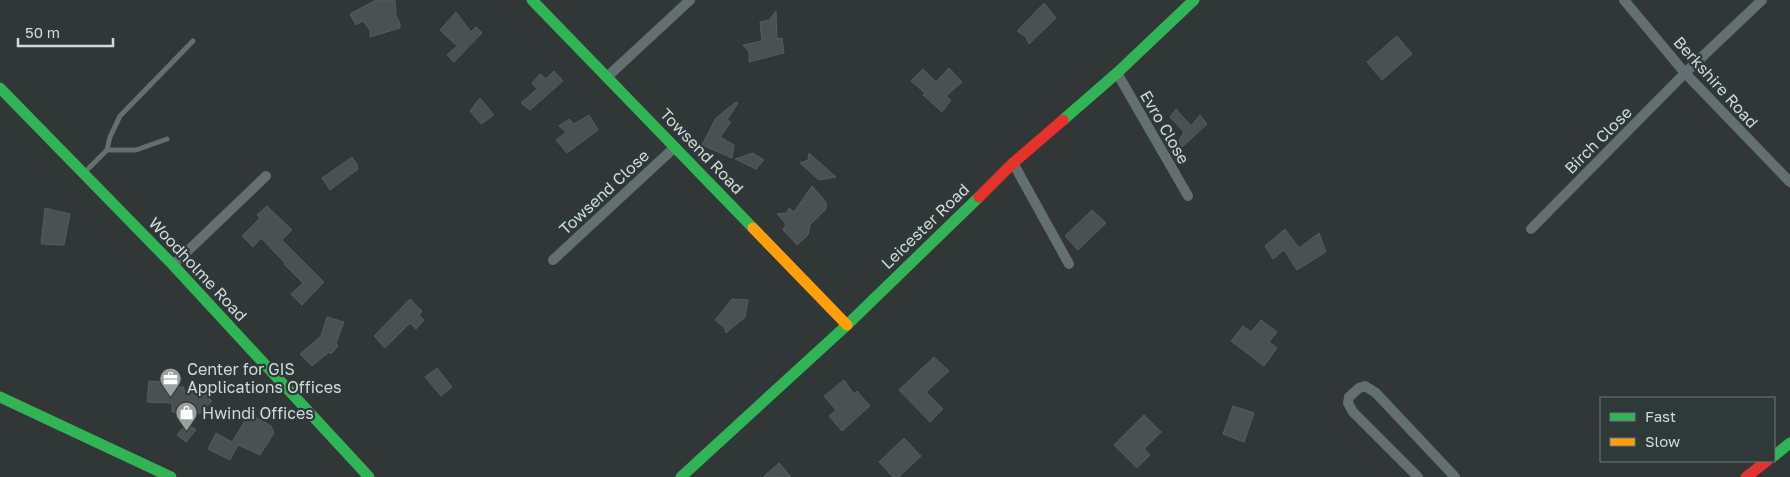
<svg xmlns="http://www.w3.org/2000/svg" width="1790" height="477" font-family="'Golos Text',sans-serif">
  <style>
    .building { fill: #4b5050; stroke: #565b5b }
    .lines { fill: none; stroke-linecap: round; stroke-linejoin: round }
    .lane { stroke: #636f70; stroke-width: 5 }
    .street { stroke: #636f70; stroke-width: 10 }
    .fast { stroke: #30b455; stroke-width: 11 }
    .slow { stroke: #ff9f0a; stroke-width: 11 }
    .jam { stroke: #e5322d; stroke-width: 11 }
    .labels { text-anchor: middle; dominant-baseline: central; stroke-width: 4.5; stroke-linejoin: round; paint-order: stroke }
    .street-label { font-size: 16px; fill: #d2d9d9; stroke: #2e393a }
    .poi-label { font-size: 16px; fill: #d2d9d9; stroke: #2e393a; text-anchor: start }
  </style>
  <rect width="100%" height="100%" fill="#313737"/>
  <!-- building -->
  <path class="building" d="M376,0H395L396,16L400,23V28L370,37V30L363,21L356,25L350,14Z
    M1044,3L1056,18L1029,44L1026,37L1017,31Z
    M776,11L777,39L782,38L784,53L749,62V52L743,45L762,41L760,22L769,20Z
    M456,12L471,32L476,27L482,33L454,62L447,55L457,46L440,30Z
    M1397,36L1412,54L1382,80L1367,62Z
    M949,68L962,82L946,96L951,100L942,112L923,95L925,93L911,81L923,69L936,82Z
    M554,71L563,81L530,110L521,103L537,89L532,83L540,74L546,79Z
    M480,98L494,115L481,124L470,111Z
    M736,102L738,103L727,120L731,122L720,137L734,145L732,158L702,145L716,118Z
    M1176,109L1191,126L1200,115L1207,124L1180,149L1176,145L1184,132L1170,117Z
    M589,115L598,130L567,153L556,140L566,132L559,126L569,119L574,124Z
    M753,153L764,160L756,169L735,159Z
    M809,153L836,177L819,180L800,163L808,160Z
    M352,157L357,164L358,169L330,190L322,178Z
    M812,186L826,202V209L810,225L808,235L797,245L783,230L786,224L777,214L787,213L789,208L794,212Z
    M267,206L292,230L282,240L324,282L302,305L291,294L303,283L284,264L285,263L261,238L253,247L242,236L260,218L257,215Z
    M45,208L70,214L64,245L41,244Z
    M1092,210L1106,223L1078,250L1065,236Z
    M1285,229L1299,248L1319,233L1326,252L1297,270L1284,250L1273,259L1265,246Z
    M410,299L422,311L419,315L424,320L416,329L410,323L385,348L374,336Z
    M732,299L748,300L745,317L726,333L724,327L715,320Z
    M327,317L344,322L336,343L338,346L331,354L329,352L312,366L300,354L321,336Z
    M1261,320L1277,332L1269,342L1277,348L1264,366L1231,341L1243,326L1251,332Z
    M934,357L949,371L926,392L943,409L930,422L899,390Z
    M437,368L452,387L441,396L425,377Z
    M844,380L854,394L857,391L870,406L842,431L829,416L836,410L824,396Z
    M149,381L164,382L163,386L184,387L183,390L202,391L212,401L201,413L172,412V403L147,402Z
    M1233,406L1254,413L1244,442L1223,434Z
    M249,414L271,426L274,433L260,455L238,445L230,460L208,449L216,433L232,442Z
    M1144,415L1161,432L1144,449L1150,455L1137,468L1114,445Z
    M187,423L196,430L186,442L177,435Z
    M904,438L921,456L899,477H893L879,462Z
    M779,463L791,477H763Z"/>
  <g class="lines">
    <!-- lane -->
    <path class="lane" d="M107,150H136L167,139
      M84,173L107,150L110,137L120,116L193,41"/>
    <!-- street -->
    <path class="street" d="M1624,0L1685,73L1790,182
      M1117,73L1188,196
      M607,77L690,0
      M1013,163L1069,264
      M1531,229L1685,73L1762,0
      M553,260L675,147
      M173,265L266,176
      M1418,477L1353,412L1348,403L1349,397L1359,388L1365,386L1376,393L1455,477"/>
    <!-- fast -->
    <path class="fast" d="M532,0L753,228
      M0,88L173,265L369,477
      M1063,120L1117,73L1194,0
      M0,397L171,477
      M1774,456L1790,443
      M681,477L847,325L979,197"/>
    <!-- slow -->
    <path class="slow" d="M753,228L847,325"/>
    <!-- jam -->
    <path class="jam" d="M979,197L1013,163L1063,120
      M1746,477L1767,461"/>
  </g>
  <!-- icons -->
  <defs>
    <symbol id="office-pin" viewBox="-11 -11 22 30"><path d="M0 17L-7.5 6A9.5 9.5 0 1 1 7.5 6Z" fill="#9aa0a0" stroke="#2e393a"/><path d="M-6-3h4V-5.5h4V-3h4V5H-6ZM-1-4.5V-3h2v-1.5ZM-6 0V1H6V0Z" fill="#fff"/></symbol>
    <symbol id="shop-pin" viewBox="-11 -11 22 30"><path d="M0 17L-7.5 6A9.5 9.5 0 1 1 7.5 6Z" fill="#9aa0a0" stroke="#2e393a"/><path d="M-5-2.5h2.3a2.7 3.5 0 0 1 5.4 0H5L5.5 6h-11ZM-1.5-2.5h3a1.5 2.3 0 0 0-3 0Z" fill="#fff"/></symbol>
  </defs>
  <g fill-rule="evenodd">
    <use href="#office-pin" x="158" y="366" width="25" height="34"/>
    <use href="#shop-pin" x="174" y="400" width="25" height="34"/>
  </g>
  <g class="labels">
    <!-- street labels -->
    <g class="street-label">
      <text transform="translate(1716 82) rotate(48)">Berkshire Road</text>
      <text transform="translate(1165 127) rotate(60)">Evro Close</text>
      <text transform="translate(1598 140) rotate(-45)">Birch Close</text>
      <text transform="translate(702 151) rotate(46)">Towsend Road</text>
      <text transform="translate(604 192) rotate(-43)">Towsend Close</text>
      <text transform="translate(925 226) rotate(-44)">Leicester Road</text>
      <text transform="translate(198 269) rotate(47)">Woodholme Road</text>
    </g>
    <!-- poi labels -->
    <g class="poi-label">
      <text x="187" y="369">Center for GIS<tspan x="187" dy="18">Applications Offices</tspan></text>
      <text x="202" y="413">Hwindi Offices</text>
    </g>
  </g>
  <!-- legend -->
  <rect x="1600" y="397" width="175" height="65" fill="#2e393a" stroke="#70797a"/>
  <rect x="1610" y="413" width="25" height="8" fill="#30b455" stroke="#70797a"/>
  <text x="1645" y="422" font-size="15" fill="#d2d9d9">Fast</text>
  <rect x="1610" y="438" width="25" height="8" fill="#ff9f0a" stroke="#70797a"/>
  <text x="1645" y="447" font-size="15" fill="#d2d9d9">Slow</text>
  <!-- scale -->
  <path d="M18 38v8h95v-8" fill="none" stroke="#d2d9d9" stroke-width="2.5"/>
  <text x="25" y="38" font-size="15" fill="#d2d9d9" stroke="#2e393a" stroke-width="4" paint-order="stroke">50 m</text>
</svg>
